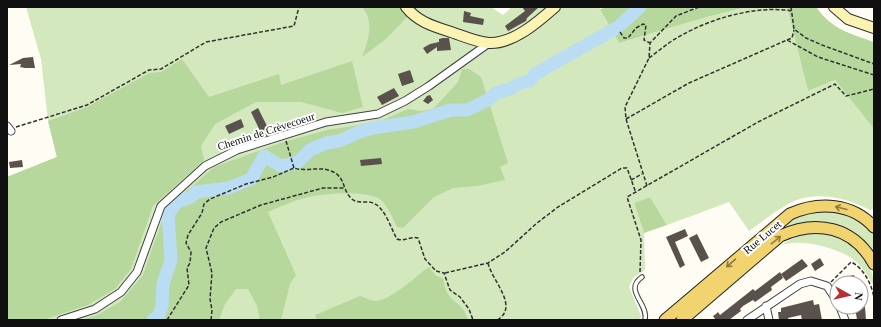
<svg xmlns="http://www.w3.org/2000/svg" width="881" height="327" font-family="Georgia,serif">
  <style>
    .green { fill: #d3e8bd }
    .forest { fill: #b7d89d }
    .lines { fill: none; stroke-linecap: round; stroke-linejoin: round }
    .river { stroke: #baddf3; stroke-width: 13 }
    .building { fill: #58514c }
    .lane-casing { stroke: #424242; stroke-width: 5.5 }
    .street-casing { stroke: #424242; stroke-width: 9 }
    .secondary-casing { stroke: #313131; stroke-width: 12 }
    .primary-casing { stroke: #202020; stroke-width: 13 }
    .path { stroke: #313131; stroke-width: 1.5; stroke-dasharray: 4 2; stroke-linecap: butt }
    .lane { stroke: #fff; stroke-width: 3.5 }
    .street { stroke: #fff; stroke-width: 7 }
    .secondary { stroke: #faf3b1; stroke-width: 10 }
    .primary { stroke: #f1d370; stroke-width: 11 }
    .oneway { stroke: #8b7b44 }
    .labels { text-anchor: middle; dominant-baseline: central; stroke-width: 4; stroke-linejoin: round; paint-order: stroke }
    .street-label { font-size: 11px; fill: #0f0f0f; stroke: #fff }
  </style>
  <rect width="100%" height="100%" fill="#fefcf3"/>
  <!-- green -->
  <path class="green" d="M26,7H491L503,15L512,7H599L619,43L707,17L747,7H787L808,91L835,80L874,129V209L870,210C847,198 815,190 790,203C776,210 762,222 749,231L729,202L667,225L650,197L634,203L644,233L645,270L633,278L629,287L641,316L640,320H7V177L57,157L48,121L41,59Z
    M827,211C840,213 870,220 874,236C875,240 874,247 874,252C849,217 809,214 774,235C792,218 802,213 827,211Z
    M813,232C841,234 874,255 874,286C868,276 862,266 853,259C838,248 801,238 782,245C778,247 773,251 770,254C784,242 795,236 813,232Z"/>
  <!-- forest -->
  <path class="forest" d="M362,7H401L408,16L386,39L362,57C368,41 375,22 362,7Z
    M608,7H693L694,9L699,7H747L707,17L619,43L600,9Z
    M787,7H816C833,30 849,33 874,42V129L835,80L808,91Z
    M182,59L209,97L279,74L281,85L352,61L363,107L342,113L301,102H256L215,124L201,146L204,160L153,206L131,269L115,289L88,305L43,320H7V177L57,157L48,121L87,107L149,73L161,72Z
    M462,69H469L481,77L508,163L500,167L505,180L477,186L453,188L434,197L403,228L397,227C393,219 388,206 381,200C368,190 325,193 309,197C295,200 282,206 268,212L296,275L290,284L281,320H260L257,306L248,289H236L225,304L219,320H82L97,315L120,302L143,275L166,209L214,167L283,142L327,130L378,122L408,109L421,111L433,109L458,82Z
    M650,197L667,225L644,233L634,203Z
    M429,267L436,276L443,278C444,283 445,290 448,294C455,305 463,303 468,320H317L315,315L360,296C364,297 371,301 375,301C394,299 414,277 429,267Z"/>
  <g class="lines">
    <!-- river -->
    <path class="river" d="M153,320L159,315L162,306L163,284L171,260L168,214L177,202L191,197L196,192L228,188L251,179L264,156L281,166L298,162L310,150L326,143L339,141L359,132L373,128L413,122L451,110H467L488,100L496,93L510,89L520,83L530,81L535,74L618,27L640,7"/>
  </g>
  <!-- building -->
  <path class="building" d="M522,7H539L527,18L526,21L508,31L505,26L525,11Z
    M464,11L471,13L470,16L484,19L483,25L463,22Z
    M443,38H449L451,50L437,51V47L427,54L423,48L430,44L439,42V39Z
    M33,57L35,68H25L20,67L21,64L9,65L23,58Z
    M410,70L414,82L402,86L398,74Z
    M394,88L399,96L382,105L377,97Z
    M430,95L433,100L428,104L423,101L427,96Z
    M258,108L271,134L263,137L251,112Z
    M241,119L244,127L229,134L225,126Z
    M381,158L382,164L361,166L360,160Z
    M22,160L23,167L10,168L9,162Z
    M685,229L688,236L675,242L685,265L680,268L666,237Z
    M697,234L709,258L701,262L689,238Z
    M820,258L824,265L815,271L811,264Z
    M802,259L808,266L786,281L781,274Z
    M780,272L783,278L771,287L772,290L755,302L753,300L743,306L740,309L741,311L729,320H713L715,319L713,316L716,314L718,312L720,315L748,293L753,289L755,291Z
    M854,275L856,283H846L845,277Z
    M813,300L814,305L819,304L822,320H802L801,315L788,318L789,320H779L778,312H781V308Z
    M855,307H865L866,320H857Z"/>
  <g class="lines">
    <defs>
      <path id="lane" d="M642,277C623,290 649,304 645,320"/>
      <path id="street" d="M7,126L11,131
        M766,306L769,320
        M840,307L845,320
        M61,320L95,309L121,292L137,272L161,206L205,166L237,150L326,122L378,114L405,101L429,86L489,43
        M747,320L800,284L811,281L827,286L837,301"/>
      <path id="secondary" d="M406,7C417,21 432,26 448,31C461,35 475,42 489,43C513,44 538,22 555,7
        M834,7L848,19L874,28"/>
      <path id="primary" d="M665,320L790,214C819,201 852,203 874,227
        M682,320L780,236C817,219 854,227 874,264"/>
    </defs>
    <!-- lane casing -->
    <use href="#lane" class="lane-casing"/>
    <!-- street casing -->
    <use href="#street" class="street-casing"/>
    <!-- secondary casing -->
    <use href="#secondary" class="secondary-casing"/>
    <!-- primary casing -->
    <use href="#primary" class="primary-casing"/>
    <!-- path -->
    <path class="path" d="M791,7L794,29L806,38L822,45L874,64
      M620,32L624,38H628L636,28L643,24L646,25L644,40L650,43
      M787,40L792,38L794,30
      M649,58C660,50 670,41 682,35C712,18 758,5 792,11
      M626,119L689,83L787,40L818,57L874,75
      M16,127L87,105L149,70L161,69L206,42L294,26L299,7
      M286,141L294,168
      M631,180L642,174
      M647,186L626,119L625,107L649,58L650,43L676,16L699,7
      M488,263C492,281 520,307 497,320
      M640,272L641,240L627,197L758,122L835,84L846,96L874,89
      M445,273L488,263L505,252L537,223L558,207L622,168H627L636,193
      M831,282L851,262C864,268 872,285 874,298
      M167,320L189,285L187,268L190,263L191,252L186,243L188,235L202,213L204,204L210,199L246,184L273,177L294,168C306,172 319,166 331,171C345,176 342,188 350,197C356,205 366,200 373,203C385,207 391,229 397,239C404,242 411,236 418,238L425,259L436,271L444,273L450,290L460,297L469,309L473,320
      M211,320L212,310L210,299L212,273L206,248L214,228L221,222L261,205L323,188H345"/>
    <!-- lane -->
    <use href="#lane" class="lane"/>
    <!-- street -->
    <use href="#street" class="street"/>
    <!-- secondary -->
    <use href="#secondary" class="secondary"/>
    <!-- primary -->
    <use href="#primary" class="primary"/>
  </g>
  <!-- one-way arrows -->
  <defs><path id="oneway-shaft" d="M-6 0H5M1.5-3L5.5 0L1.5 3" fill="none" stroke-width="1.6" stroke-linecap="round" stroke-linejoin="round"/></defs>
  <g class="oneway">
    <use href="#oneway-shaft" transform="translate(841 208) rotate(-166)"/>
    <use href="#oneway-shaft" transform="translate(776 240) rotate(-39)"/>
    <use href="#oneway-shaft" transform="translate(731 263) rotate(139)"/>
  </g>
  <g class="labels">
    <!-- street labels -->
    <g class="street-label">
      <text transform="translate(266 131) rotate(-18)">Chemin de Crèvecoeur</text>
      <text transform="translate(762 237) rotate(-40)">Rue Lucet</text>
    </g>
  </g>
  <!-- border -->
  <rect width="881" height="327" fill="none" stroke="#0f0f0f" stroke-width="16"/>
  <!-- north arrow -->
  <g transform="translate(849 295) rotate(98)"><circle r="19" fill="#ffffff" stroke="#9f9f9f"/>
  <path d="M0-3L7 15L0 10L-7 15Z" fill="#b92e33"/>
  <text y="-6" font-size="11" font-weight="bold" text-anchor="middle" fill="#0f0f0f">N</text>
  </g>
</svg>
